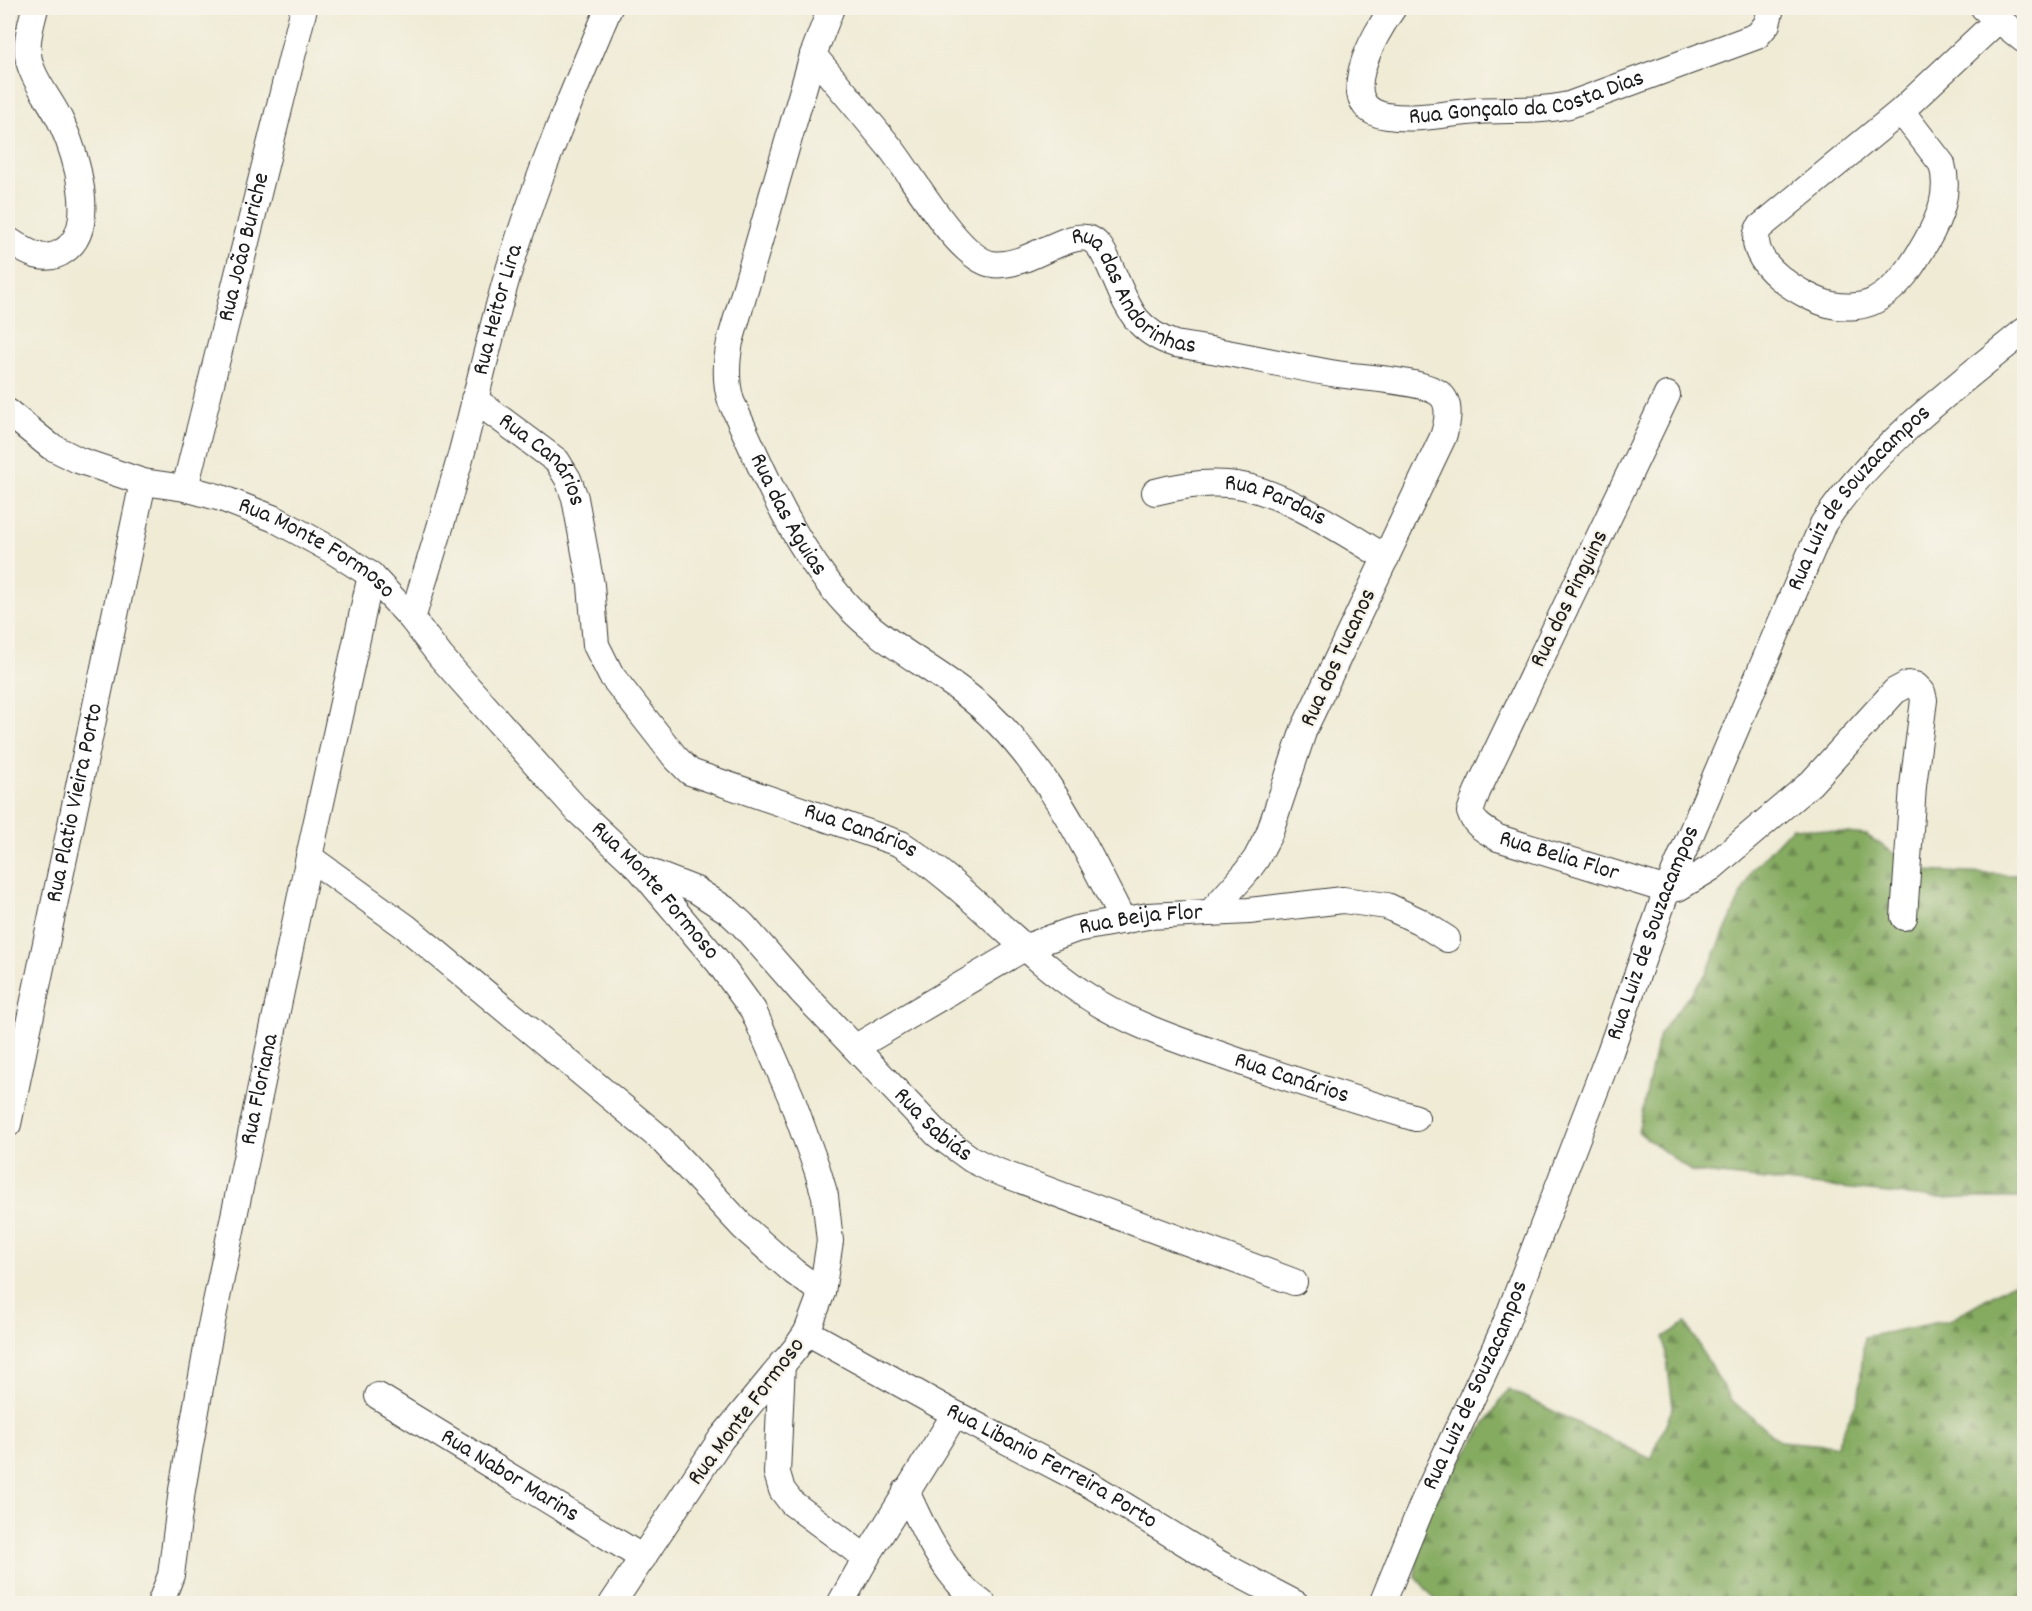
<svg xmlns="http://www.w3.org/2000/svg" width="2032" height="1611" font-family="Dekko,sans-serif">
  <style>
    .forest { fill: url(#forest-firs); stroke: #50643e; stroke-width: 1.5 }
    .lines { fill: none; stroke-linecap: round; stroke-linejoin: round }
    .minor-casing { stroke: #3c3b38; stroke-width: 28 }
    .minor { stroke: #fff; stroke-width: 26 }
    .labels { text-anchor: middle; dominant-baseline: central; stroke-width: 4.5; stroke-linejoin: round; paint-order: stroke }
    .street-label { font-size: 24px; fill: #1c1c1c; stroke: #f7f3e8 }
  </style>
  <defs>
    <pattern id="forest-firs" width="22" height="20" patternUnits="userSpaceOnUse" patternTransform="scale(1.5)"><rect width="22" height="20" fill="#85ab61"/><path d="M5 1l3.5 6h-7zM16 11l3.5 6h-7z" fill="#6c8a4f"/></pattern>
  </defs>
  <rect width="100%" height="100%" fill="#f7f3e8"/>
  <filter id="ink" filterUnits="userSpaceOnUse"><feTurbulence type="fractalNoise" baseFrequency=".0167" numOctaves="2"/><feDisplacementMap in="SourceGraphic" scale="12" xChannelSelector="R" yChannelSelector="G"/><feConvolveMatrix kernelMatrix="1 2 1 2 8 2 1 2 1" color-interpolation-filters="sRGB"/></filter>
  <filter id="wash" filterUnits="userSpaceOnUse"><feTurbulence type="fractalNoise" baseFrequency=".008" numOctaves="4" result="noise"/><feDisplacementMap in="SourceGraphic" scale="24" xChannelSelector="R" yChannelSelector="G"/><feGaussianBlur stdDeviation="1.35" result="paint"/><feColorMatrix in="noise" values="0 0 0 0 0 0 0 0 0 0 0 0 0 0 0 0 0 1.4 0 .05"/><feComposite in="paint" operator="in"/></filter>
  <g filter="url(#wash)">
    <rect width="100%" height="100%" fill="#efebd5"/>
    <!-- forest -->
    <path class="forest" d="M1792,827L1866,835L1922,871L2013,875L2024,873V1198H1935L1692,1172L1638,1132L1659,1034L1706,974L1752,870Z
      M2024,1277V1603L1439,1604L1415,1576L1422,1520L1508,1389L1651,1459L1673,1407L1664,1337L1686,1323L1730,1399L1780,1441L1836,1446L1859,1397L1864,1337L1949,1320Z"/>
  </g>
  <g filter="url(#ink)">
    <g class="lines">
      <defs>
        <g id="minor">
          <path id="s1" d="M831,8L813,55L730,342C726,363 725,381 731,401C763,472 794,548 847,605C880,641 925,663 963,692C1039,749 1081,839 1123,921"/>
          <path id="s2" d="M1393,8C1375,33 1331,108 1387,116C1416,121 1449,113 1478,111C1509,109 1538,112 1569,105L1757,36L1767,24L1771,8"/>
          <path d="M1984,8L2024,40"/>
          <path id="s3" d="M813,55C840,87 866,118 892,150C913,177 959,259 992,264C1026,269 1068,229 1090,239C1099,243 1103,252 1107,260C1126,299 1129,329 1175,344C1230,352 1283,365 1337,374C1361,378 1423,380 1440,394C1452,404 1447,425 1443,437L1304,729L1269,834L1256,859L1245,874L1211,912"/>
          <path d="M1901,111L1942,164C1950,192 1940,218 1926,242C1913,265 1900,286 1876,300C1864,307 1846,308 1832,305C1805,299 1742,262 1759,228L1901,111L1998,20"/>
          <path d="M8,240C26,252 45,265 65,250C99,226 75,152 61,122C53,104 39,88 32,70C23,48 30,29 35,8"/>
          <path id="s4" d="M1667,395L1477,792L1470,812C1474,825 1487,831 1498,838L1667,890L1678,888L1711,868L1811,783L1895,691L1908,684L1915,685L1922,692L1924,700L1913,786L1904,917"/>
          <path id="s5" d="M474,399L557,461L568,479L575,498L591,585L596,645L611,675L675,757L690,772L901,844C967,887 1019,950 1084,994C1125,1022 1174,1039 1221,1055C1285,1078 1350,1098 1416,1118"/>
          <path id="s6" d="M8,412L50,446L78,460L143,482L185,488L221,498L275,519L330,549L371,575L412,619L441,657L578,811L639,868L719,963L753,1010L791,1097L817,1169L825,1196L830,1241L822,1292L807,1332L796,1348L721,1439L612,1604"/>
          <path id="s7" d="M185,488L304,8"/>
          <path id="s8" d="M1155,492C1178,486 1204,482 1228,484C1274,486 1347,534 1386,558"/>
          <path id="s9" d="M412,619C428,566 445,513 460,459C478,392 492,323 513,257C539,172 574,90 609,8"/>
          <path d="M309,857L406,927L661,1139L743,1227L794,1272L822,1292"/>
          <path id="s10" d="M642,869L696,890L728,911L743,925L801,991L938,1135L971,1159L991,1169L1294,1282"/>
          <path id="s11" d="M856,1047L1024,948L1076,929L1148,916L1249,911L1343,900L1387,906L1419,921L1447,939"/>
          <path id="s12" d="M8,1124L143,482"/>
          <path id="s13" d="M807,1332L955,1414L1089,1484L1220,1564L1296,1604"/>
          <path d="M782,1363L777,1473L782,1490L792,1503L866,1558"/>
          <path id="s14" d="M378,1396L643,1558"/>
          <path d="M906,1491C920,1522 935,1555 958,1582C964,1590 974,1597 983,1604"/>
          <path id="s15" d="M160,1604L171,1575L182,1490L210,1331L309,857L371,575"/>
          <path d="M840,1604L866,1558L955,1414"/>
          <path id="s16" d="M1382,1604L1424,1501L1502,1333L1610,1052L1667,890L1823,524C1874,447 1953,389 2024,331"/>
        </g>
      </defs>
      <!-- minor casing -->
      <use href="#minor" class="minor-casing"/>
      <!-- minor -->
      <use href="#minor" class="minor"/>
    </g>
  </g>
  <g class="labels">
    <!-- street labels -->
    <g class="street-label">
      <text stroke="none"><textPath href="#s2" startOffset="273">Rua Gonçalo da Costa Dias</textPath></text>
      <text stroke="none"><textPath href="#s7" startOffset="248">Rua João Buriche</textPath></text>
      <text stroke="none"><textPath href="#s3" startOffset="452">Rua das Andorinhas</textPath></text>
      <text stroke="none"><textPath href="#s9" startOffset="321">Rua Heitor Lira</textPath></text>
      <text stroke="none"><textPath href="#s5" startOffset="93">Rua Canários</textPath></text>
      <text stroke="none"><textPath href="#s16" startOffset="1209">Rua Luiz de Souzacampos</textPath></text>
      <text stroke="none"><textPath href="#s8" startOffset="124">Rua Pardais</textPath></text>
      <text stroke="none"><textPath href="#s1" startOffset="536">Rua das Águias</textPath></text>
      <text stroke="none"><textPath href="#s6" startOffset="342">Rua Monte Formoso</textPath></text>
      <text transform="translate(1570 599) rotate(-64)">Rua dos Pinguins</text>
      <text transform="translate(1339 658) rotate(-65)">Rua dos Tucanos</text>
      <text stroke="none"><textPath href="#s12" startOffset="328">Rua Platio Vieira Porto</textPath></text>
      <text stroke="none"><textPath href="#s5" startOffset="633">Rua Canários</textPath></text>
      <text stroke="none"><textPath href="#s4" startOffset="564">Rua Belia Flor</textPath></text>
      <text stroke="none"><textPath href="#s6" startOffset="828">Rua Monte Formoso</textPath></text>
      <text stroke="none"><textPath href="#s11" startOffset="316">Rua Beija Flor</textPath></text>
      <text stroke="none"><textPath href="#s16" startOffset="724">Rua Luiz de Souzacampos</textPath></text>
      <text stroke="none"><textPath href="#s5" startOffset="1137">Rua Canários</textPath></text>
      <text stroke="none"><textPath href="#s15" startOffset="525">Rua Floriana</textPath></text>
      <text stroke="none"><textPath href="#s10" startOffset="393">Rua Sabiás</textPath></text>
      <text stroke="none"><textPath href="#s16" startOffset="238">Rua Luiz de Souzacampos</textPath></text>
      <text transform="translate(747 1412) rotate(-53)">Rua Monte Formoso</text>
      <text stroke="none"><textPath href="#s13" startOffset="279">Rua Libanio Ferreira Porto</textPath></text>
      <text stroke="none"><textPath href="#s14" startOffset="154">Rua Nabor Marins</textPath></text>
    </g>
  </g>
  <!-- margin -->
  <rect width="2032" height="1611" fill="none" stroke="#f7f3e8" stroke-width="30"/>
</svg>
